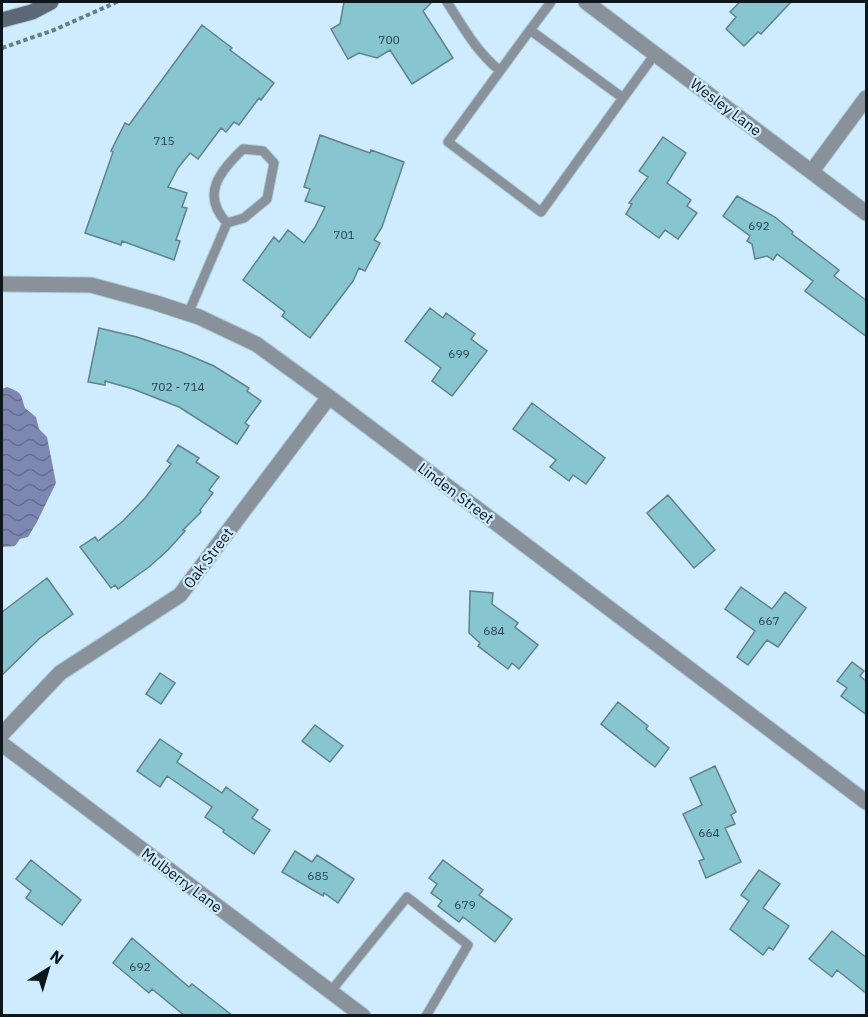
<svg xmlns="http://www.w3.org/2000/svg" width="868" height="1017" font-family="'IBM Plex Sans',sans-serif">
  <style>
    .water { fill: url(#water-waves) }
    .building { fill: #87c5d1; stroke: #608288; stroke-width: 1.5 }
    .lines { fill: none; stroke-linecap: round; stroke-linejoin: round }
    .lane-casing { stroke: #afcad9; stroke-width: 11 }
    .street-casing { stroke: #afcad9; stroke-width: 17 }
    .secondary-casing { stroke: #afcad9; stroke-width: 17 }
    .path { stroke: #6a7e89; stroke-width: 4; stroke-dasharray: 4.5 3; stroke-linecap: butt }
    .lane { stroke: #89919b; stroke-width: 9 }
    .street { stroke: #89919b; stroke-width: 15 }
    .secondary { stroke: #5c6876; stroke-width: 15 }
    .labels { text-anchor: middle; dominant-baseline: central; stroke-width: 4.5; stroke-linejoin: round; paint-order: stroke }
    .number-label { font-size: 12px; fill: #2b4249 }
    .street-label { font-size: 15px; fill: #0c161c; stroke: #ceecfd }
  </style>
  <defs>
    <pattern id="water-waves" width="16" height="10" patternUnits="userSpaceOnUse" patternTransform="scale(1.5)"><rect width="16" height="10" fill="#7d87b2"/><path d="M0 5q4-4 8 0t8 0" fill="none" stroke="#656d90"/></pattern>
  </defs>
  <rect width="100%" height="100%" fill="#ceecfd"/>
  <!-- water -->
  <path class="water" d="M7,387C23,393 20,393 25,408L36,417L39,429L47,437L56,483L37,522L28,537L20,539L15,546L2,547V389Z"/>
  <!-- building -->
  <path class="building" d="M344,2H432L423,11L453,58L412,84L390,50L377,58L359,53L348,59L331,29L340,24Z
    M740,2H791L761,34L758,32L744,46L726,29L736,17L730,12Z
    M202,25L232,48L230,50L274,83L261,100L259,98L239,125L234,122L226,132L221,128L198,159L190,153L178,168L168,187L187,193L182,207L187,208L176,240L180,241L174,260L122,241L121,245L85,233L113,152L111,151L125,123L129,125Z
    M320,135L370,153L371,150L404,162L382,227L374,240L380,243L365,271L359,268L353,281L310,338L282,316L285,312L243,280L274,237L279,242L288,230L304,243L315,227L325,207L305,201L310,189L304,187Z
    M663,137L686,153L667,183L691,200L687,206L697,213L678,239L665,230L659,238L626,214L632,204L629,203L648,177L639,171Z
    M737,196L775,217L793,232L792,234L839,270L834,276L867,301V337L805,291L813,281L777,254L773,260L767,256L755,259L752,244L747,241L750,236L723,216Z
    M430,308L443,318L446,313L475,334L471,339L487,351L452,396L432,381L441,368L405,341Z
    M99,328L137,337L181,352L214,366L249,388L247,391L261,401L245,423L249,426L237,444L179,407L133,389L105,381V385L88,382Z
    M532,403L605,458L586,484L573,475L569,481L550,467L556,460L513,429Z
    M178,445L199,458L196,462L219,477L209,490L213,493L200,510L201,512L183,530L185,531L168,550L149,567L118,589L115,585L111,588L80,547L95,537L98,541L123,521L145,498L171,464L167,461Z
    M668,495L715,550L694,568L647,513Z
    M47,578L73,614L40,638L2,675V612Z
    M741,587L772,609L785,592L806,608L778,647L767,640L748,665L737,657L755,631L725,609Z
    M470,591L493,593L492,604L518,623L515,627L538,645L519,669L512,663L508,669L478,646L480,643L469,633Z
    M852,662L864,671L860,676L867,682V715L841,696L847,688L837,681Z
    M160,673L175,683L161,704L146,694Z
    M618,702L648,726L646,729L669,748L655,767L601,724Z
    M315,725L343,746L330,762L302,741Z
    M160,739L182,754L177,762L222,793L226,787L258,810L252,818L270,830L254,854L223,832L224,830L205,817L212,807L167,776L160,787L137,771Z
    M715,766L736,812L731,815L735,824L725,828L741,862L706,878L699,861L704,859L683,814L702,805L690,778Z
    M295,851L312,862L317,855L354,879L338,903L324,893L323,896L282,872Z
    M31,860L81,900L62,925L26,898L31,891L16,879Z
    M443,860L483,890L479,895L512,919L495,942L463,917L459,922L438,906L442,901L431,893L437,884L429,878Z
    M759,870L780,884L763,908L789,926L773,950L769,947L763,955L730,929L749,901L741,895Z
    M832,931L867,958V994L837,970L832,977L809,959Z
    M132,938L189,987L192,984L233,1016H185L152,989L149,993L113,963Z"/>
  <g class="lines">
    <defs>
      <path id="lane" d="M447,2C463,27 476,51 499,70
        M530,30L623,98L541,212L448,142Z
        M530,30L551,2
        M623,98L655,54
        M188,314L227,223L244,218L267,199L274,163L263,151L243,149C220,171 200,195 227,223
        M331,991L407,897L468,945L426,1016"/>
      <path id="street" d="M586,2L866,213
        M812,171L866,98
        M2,284L91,285L153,302L199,317L256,344L329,397L866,802
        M2,734L60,673L180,595L329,397
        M2,744L363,1016"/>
      <path id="secondary" d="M2,20L32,12L51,2"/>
    </defs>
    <!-- lane casing -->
    <use href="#lane" class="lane-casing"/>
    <!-- street casing -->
    <use href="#street" class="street-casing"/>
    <!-- secondary casing -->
    <use href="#secondary" class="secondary-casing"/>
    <!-- path -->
    <path class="path" d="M2,48L54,30L117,2"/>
    <!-- lane -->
    <use href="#lane" class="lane"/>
    <!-- street -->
    <use href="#street" class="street"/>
    <!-- secondary -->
    <use href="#secondary" class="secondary"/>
  </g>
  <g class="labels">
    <!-- number labels -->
    <g class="number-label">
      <text x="389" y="39">700</text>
      <text x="164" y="140">715</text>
      <text x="759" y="225">692</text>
      <text x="344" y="234">701</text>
      <text x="459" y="353">699</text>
      <text x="178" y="386">702 - 714</text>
      <text x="769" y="620">667</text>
      <text x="494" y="630">684</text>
      <text x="709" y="832">664</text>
      <text x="318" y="875">685</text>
      <text x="465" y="904">679</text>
      <text x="140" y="966">692</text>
    </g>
    <!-- street labels -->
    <g class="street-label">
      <text transform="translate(726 107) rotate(37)">Wesley Lane</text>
      <text transform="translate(456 493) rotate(37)">Linden Street</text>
      <text transform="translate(208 558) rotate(-53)">Oak Street</text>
      <text transform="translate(182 880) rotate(37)">Mulberry Lane</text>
    </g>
  </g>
  <!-- border -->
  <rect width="868" height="1017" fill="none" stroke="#0c161c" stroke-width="6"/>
  <!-- north arrow -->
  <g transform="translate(48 969) rotate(37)" stroke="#ceecfd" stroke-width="4.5" paint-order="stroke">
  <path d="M0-4.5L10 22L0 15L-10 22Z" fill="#0c161c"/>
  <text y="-9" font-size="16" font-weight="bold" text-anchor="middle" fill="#0c161c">N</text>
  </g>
</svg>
